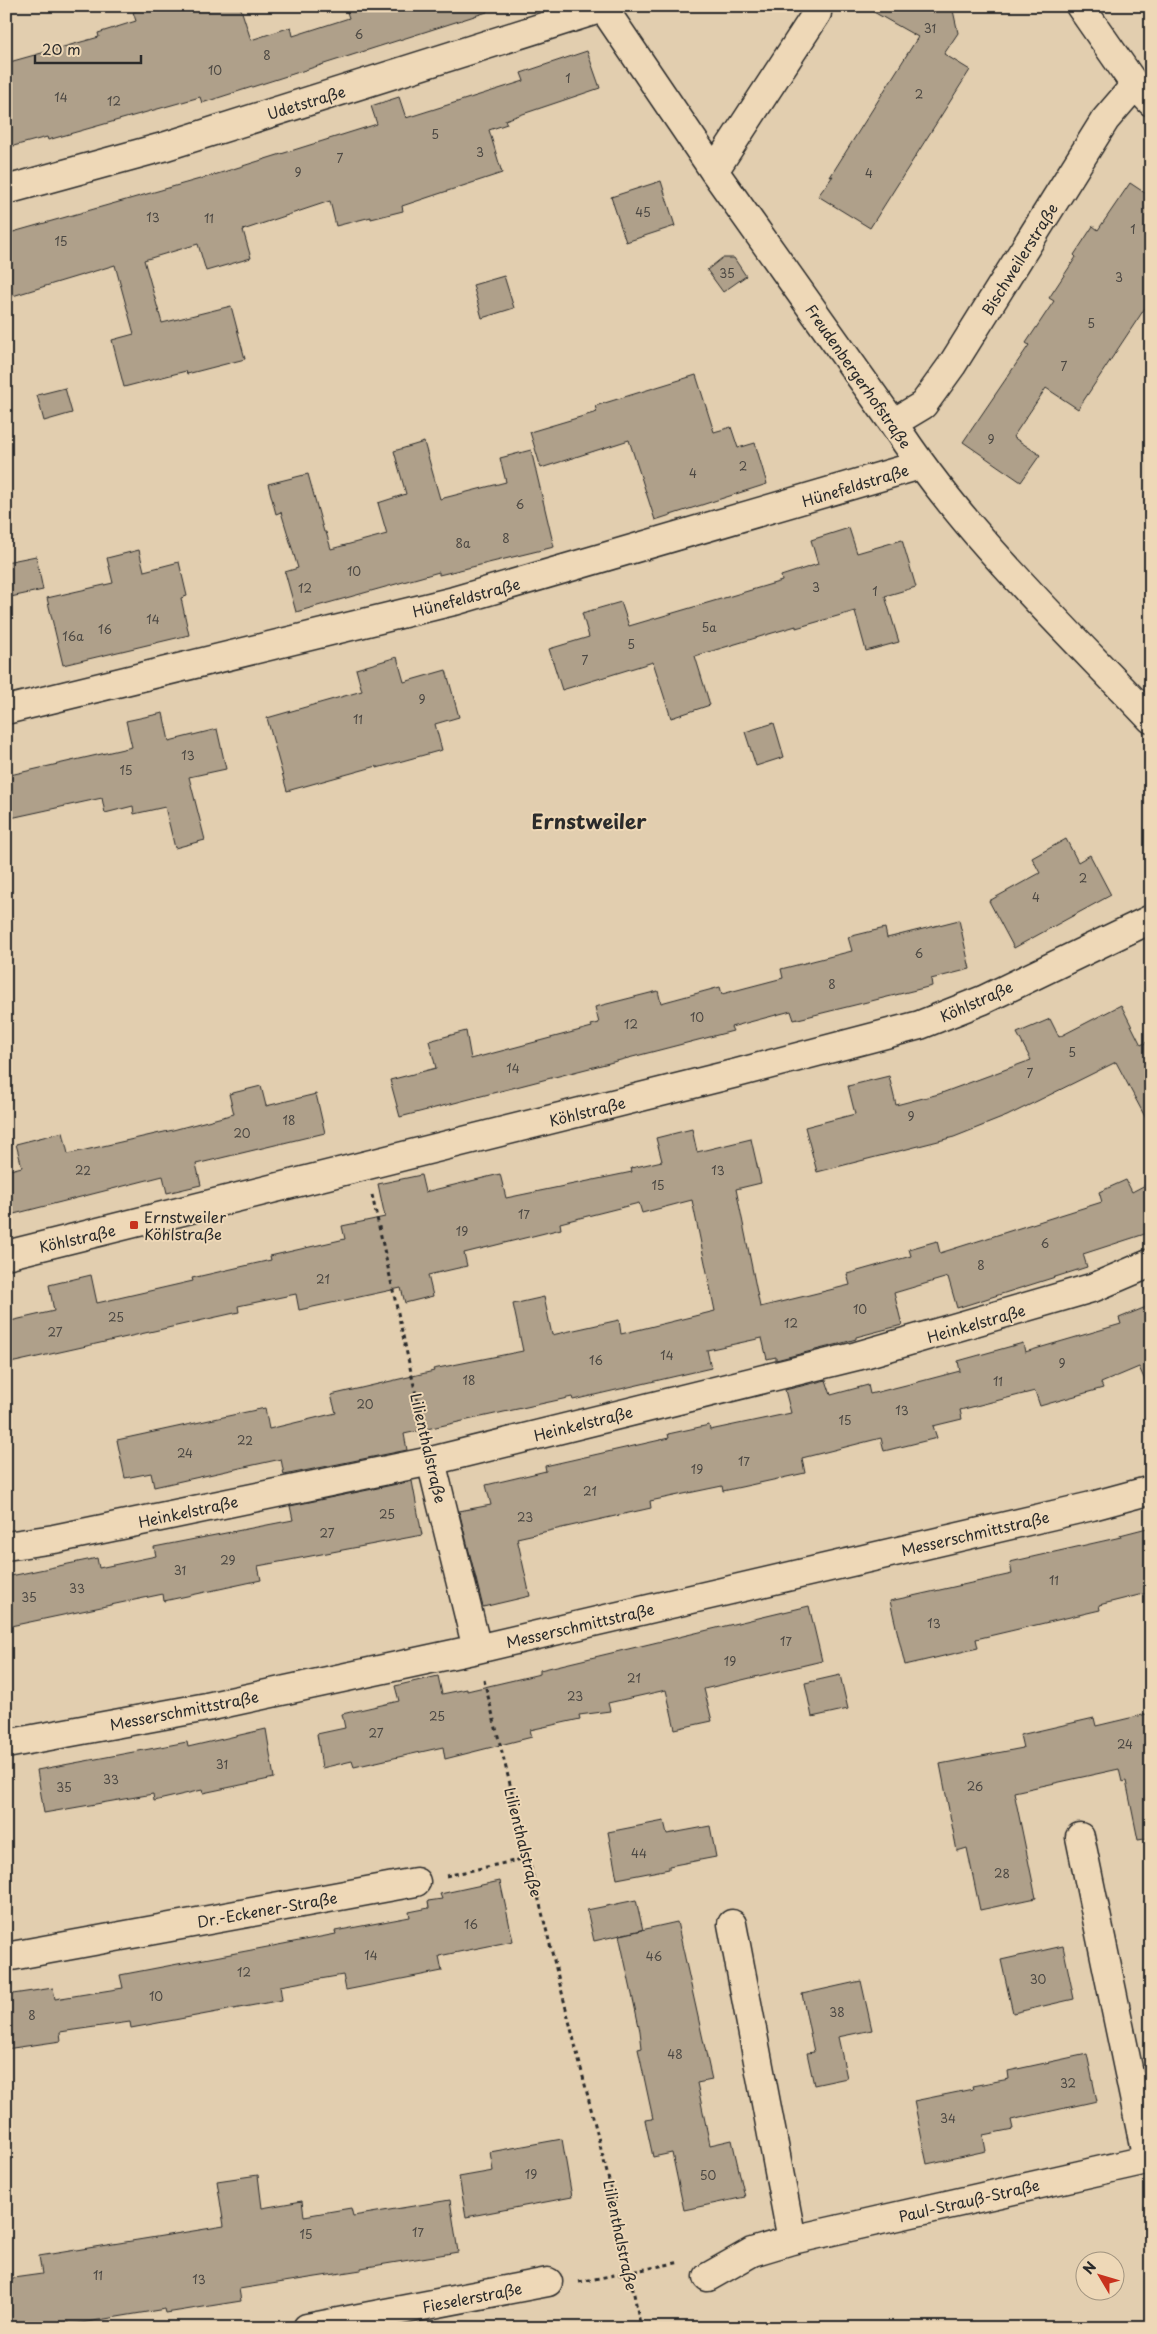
<svg xmlns="http://www.w3.org/2000/svg" width="1157" height="2334" font-family="'Playpen Sans',sans-serif">
  <style>
    .building { fill: #afa08a; stroke: #2b2b2b }
    .lines { fill: none; stroke-linecap: round; stroke-linejoin: round }
    .minor-casing { stroke: #2b2b2b; stroke-width: 31 }
    .path { stroke: #2b2b2b; stroke-width: 3; stroke-dasharray: 4 4; stroke-linecap: butt }
    .minor { stroke: #eed8b7; stroke-width: 28 }
    .poi-dot { fill: #c8321e; stroke: #eed8b7; stroke-width: 2 }
    .labels { text-anchor: middle; dominant-baseline: central; stroke-width: 4; stroke-linejoin: round; paint-order: stroke }
    .number-label { font-size: 12px; fill: #4c4843 }
    .street-label { font-size: 15px; fill: #2b2b2b; stroke: #eed8b7 }
    .poi-label { font-size: 15px; fill: #2b2b2b; stroke: #eed8b7; text-anchor: start }
    .district-label { font-size: 20px; font-weight: bold; fill: #2b2b2b; stroke: #eed8b7 }
  </style>
  <rect width="100%" height="100%" fill="#e2ceaf"/>
  <filter id="ink" filterUnits="userSpaceOnUse"><feTurbulence type="fractalNoise" baseFrequency=".02" numOctaves="2"/><feDisplacementMap in="SourceGraphic" scale="10" xChannelSelector="R" yChannelSelector="G"/><feConvolveMatrix kernelMatrix="1 2 1 2 8 2 1 2 1" color-interpolation-filters="sRGB"/></filter>
  <g filter="url(#ink)">
    <!-- building -->
    <path class="building" d="M154,6H240L251,40L291,27L293,36L349,18L345,6H486L487,12L202,103L200,97L48,140L47,137L6,148V63L99,37L98,33L136,21L133,12Z
      M863,6H952L958,33L944,54L970,70L870,228L818,196L833,176L830,177L918,37Z
      M587,51L600,88L505,120L507,124L489,130L502,173L402,206L403,211L371,219V217L336,226L330,201L243,230L251,258L206,271L198,244L144,260L162,323L231,306L245,359L187,374L186,371L124,387L112,340L134,334L115,265L6,298V234L214,175L377,124L371,106L399,97L406,118L524,81L521,73Z
      M661,181L675,226L626,242L611,197Z
      M1130,183L1151,197V299L1078,409L1046,388L1013,437L1040,455L1021,482L963,442L1029,345L1026,343L1054,301L1049,298L1076,257L1074,255L1093,226L1098,230Z
      M722,258H734L746,276L723,292L707,270Z
      M504,276L514,308L482,318L473,285Z
      M696,375L714,432L731,427L738,448L755,443L767,484L655,520L629,440L541,468L530,432L597,412L595,406Z
      M65,388L72,413L44,421L37,395Z
      M424,442L440,499L506,482L500,458L531,450L554,547L439,575V572L296,612L285,572L298,568L281,512L276,514L268,484L308,474L324,532H326L331,549L387,534L378,503L406,494L394,451Z
      M849,528L857,553L902,540L916,587L885,596L899,642L866,651L855,611L796,628V626L695,656L710,705L671,718L653,662L562,690L549,649L589,637L582,613L621,602L629,626L782,581L781,576L818,564L811,540Z
      M139,550L144,571L179,562L187,596L181,598L189,635L63,665L47,598L113,583L107,558Z
      M36,556L43,590L6,598V562Z
      M397,657L404,682L446,670L459,717L435,724L442,750L377,768V766L287,791L267,718L362,691L356,669Z
      M163,713L169,741L217,729L226,769L189,777L205,840L175,848L165,807L134,814L133,806L105,813L102,798L6,819V780L11,779L10,775L132,747L126,721Z
      M774,723L784,757L756,766L745,732Z
      M1066,839L1078,862L1090,855L1111,895L1014,948L989,901L1040,873L1032,858Z
      M959,920L970,969L931,979L932,986L794,1020L791,1011L731,1027L733,1031L400,1117L390,1080L436,1068L429,1041L466,1031L471,1059L592,1027L591,1025L599,1023L595,1007L658,991L661,1003L720,987L722,994L783,978L781,969L852,951L848,937L885,928L887,938Z
      M1121,1005L1141,1045L1151,1040V1128L1116,1062L1007,1116L954,1137L817,1172L805,1127L855,1114L848,1086L889,1076L896,1105L939,1094L1031,1060L1017,1033L1050,1019L1059,1037Z
      M261,1086L266,1106L316,1094L325,1133L196,1164L201,1185L167,1193L163,1176L6,1216V1171L22,1167L16,1144L63,1132L68,1154L173,1130L234,1114L229,1094Z
      M692,1129L697,1152L751,1139L761,1183L736,1189L760,1307L850,1285L847,1274L911,1256L909,1249L937,1241L940,1253L1102,1202L1099,1192L1126,1180L1132,1192L1151,1182V1232L1083,1254L1087,1267L957,1308L948,1277L894,1293L902,1325L856,1337V1339L839,1344L776,1360V1357L767,1359L762,1338L707,1350L711,1368L573,1400L572,1397L404,1434L407,1450L284,1475L281,1459L154,1487L151,1473L125,1478L117,1440L265,1408L269,1429L336,1413L331,1395L434,1371L433,1369L523,1351L513,1304L544,1297L552,1335L619,1320L621,1334L715,1311L692,1200L642,1213L639,1203L560,1223L561,1229L464,1253L467,1266L428,1275L433,1296L405,1303L401,1288L299,1310L296,1294L238,1306L239,1312L6,1364V1322L54,1311L49,1285L91,1275L97,1303L193,1281L192,1278L271,1260L270,1256L345,1239L342,1226L385,1217L378,1184L421,1175L425,1192L500,1174L506,1198L632,1172L631,1168L662,1161L656,1138Z
      M1151,1305V1394L1139,1367L1101,1383L1103,1388L1040,1406L1035,1391L960,1410L962,1419L933,1426L937,1438L884,1451L881,1438L802,1458L805,1473L723,1491L722,1486L650,1501L651,1508L517,1538L530,1596L483,1607L459,1511L491,1505L486,1485L546,1471L545,1466L669,1438L668,1434L709,1425L710,1430L791,1413L785,1390L826,1380L831,1395L868,1385L870,1394L922,1381L960,1371L958,1361L1023,1343L1025,1352L1121,1324L1119,1318Z
      M412,1481L422,1535L258,1566L261,1580L164,1601L163,1594L6,1627V1577L97,1558L99,1568L156,1556L154,1547L293,1520L290,1506Z
      M1151,1527V1592L1099,1605L1100,1610L976,1639L978,1648L905,1665L890,1601L1012,1574L1010,1562L1121,1537L1120,1535Z
      M809,1606L822,1661L704,1689L712,1721L675,1729L666,1690L608,1703L610,1711L579,1715L580,1719L530,1730L532,1737L445,1759L443,1747L354,1767L352,1761L322,1768L317,1734L345,1728L342,1714L399,1701L395,1686L438,1676L442,1694L467,1689V1691L540,1674V1670Z
      M840,1675L848,1709L812,1717L805,1683Z
      M1151,1713V1838L1138,1840L1126,1781L1122,1782L1119,1769L1014,1792L1036,1898L980,1910L967,1848L957,1851L940,1764L1023,1748L1020,1735L1094,1718L1096,1726Z
      M266,1729L274,1778L203,1793L202,1790L154,1801L153,1794L44,1813L37,1770L187,1742L188,1747Z
      M664,1821L667,1834L710,1826L716,1857L669,1866V1869L617,1879L608,1832Z
      M500,1881L513,1941L439,1956L442,1971L346,1990L343,1975L280,1986L282,2000L131,2028L130,2022L60,2032L61,2041L6,2049V1995L53,1988L55,1999L123,1988L120,1975L336,1934L335,1931L410,1917L409,1912L429,1908L428,1901L442,1899L440,1894Z
      M636,1900L643,1930L594,1941L587,1910Z
      M677,1922L712,2080L697,2083L710,2145L732,2140L745,2197L684,2210L672,2153L653,2157L645,2120L653,2119L638,2049L642,2048L640,2031L619,1935Z
      M1063,1946L1074,1999L1013,2013L1001,1960Z
      M861,1981L872,2030L838,2037L847,2078L814,2085L807,2053L814,2052L802,1994Z
      M1087,2054L1097,2101L1011,2120L1013,2129L983,2135L986,2151L927,2164L914,2101L973,2089L972,2086L1009,2079L1008,2071Z
      M562,2139L572,2197L466,2217L459,2177L493,2171L490,2152Z
      M258,2175L262,2208L302,2201L304,2216L351,2208L353,2216L450,2200L458,2252L361,2268V2270L239,2289L241,2301L166,2313L165,2309L69,2325V2322L34,2328H6V2279L42,2274L39,2256L224,2226L217,2181Z"/>
    <g class="lines">
      <defs>
        <path id="minor" d="M602,6L714,171L893,423C964,533 1061,624 1151,719
          M1080,6L1135,85L1151,102
          M714,171L817,13
          M6,190L163,147L603,8
          M893,423L923,405L952,365L1105,120L1135,85
          M6,710L454,601L920,465
          M6,1255L737,1073L920,1025L983,1000L1151,919
          M431,1461L477,1649
          M6,1546L54,1539L431,1461L857,1356L1095,1287L1151,1263
          M6,1744L207,1707L477,1649L1092,1506L1151,1490
          M1080,1837L1147,2160
          M732,1924L792,2240
          M6,1957L416,1882
          M708,2277L752,2252L792,2240L1151,2159
          M307,2328L548,2282"/>
      </defs>
      <!-- minor casing -->
      <use href="#minor" class="minor-casing"/>
      <!-- path -->
      <path class="path" d="M372,1195L424,1431
        M484,1680L618,2217L641,2328
        M446,1876L527,1858
        M579,2282L681,2262"/>
      <!-- minor -->
      <use href="#minor" class="minor"/>
    </g>
  </g>
  <!-- markers -->
  <rect class="poi-dot" x="129" y="1220" width="10" height="10" rx="2.5"/>
  <g class="labels">
    <!-- number labels -->
    <g class="number-label">
      <text x="930" y="28">31</text>
      <text x="359" y="34">6</text>
      <text x="267" y="55">8</text>
      <text x="215" y="70">10</text>
      <text x="568" y="78">1</text>
      <text x="919" y="94">2</text>
      <text x="61" y="97">14</text>
      <text x="114" y="101">12</text>
      <text x="435" y="134">5</text>
      <text x="480" y="152">3</text>
      <text x="340" y="158">7</text>
      <text x="298" y="172">9</text>
      <text x="869" y="173">4</text>
      <text x="643" y="212">45</text>
      <text x="153" y="217">13</text>
      <text x="209" y="218">11</text>
      <text x="1133" y="229">1</text>
      <text x="61" y="241">15</text>
      <text x="727" y="273">35</text>
      <text x="1119" y="277">3</text>
      <text x="1091" y="323">5</text>
      <text x="1064" y="366">7</text>
      <text x="991" y="439">9</text>
      <text x="743" y="466">2</text>
      <text x="693" y="473">4</text>
      <text x="520" y="504">6</text>
      <text x="506" y="538">8</text>
      <text x="463" y="543">8a</text>
      <text x="354" y="571">10</text>
      <text x="816" y="587">3</text>
      <text x="305" y="588">12</text>
      <text x="875" y="591">1</text>
      <text x="153" y="619">14</text>
      <text x="709" y="627">5a</text>
      <text x="105" y="629">16</text>
      <text x="73" y="636">16a</text>
      <text x="631" y="644">5</text>
      <text x="585" y="660">7</text>
      <text x="422" y="699">9</text>
      <text x="358" y="719">11</text>
      <text x="188" y="755">13</text>
      <text x="126" y="770">15</text>
      <text x="1083" y="878">2</text>
      <text x="1036" y="897">4</text>
      <text x="919" y="953">6</text>
      <text x="832" y="984">8</text>
      <text x="697" y="1017">10</text>
      <text x="631" y="1024">12</text>
      <text x="1072" y="1052">5</text>
      <text x="513" y="1068">14</text>
      <text x="1030" y="1073">7</text>
      <text x="911" y="1116">9</text>
      <text x="289" y="1120">18</text>
      <text x="242" y="1133">20</text>
      <text x="83" y="1170">22</text>
      <text x="718" y="1170">13</text>
      <text x="658" y="1185">15</text>
      <text x="524" y="1214">17</text>
      <text x="462" y="1231">19</text>
      <text x="1045" y="1243">6</text>
      <text x="981" y="1265">8</text>
      <text x="323" y="1279">21</text>
      <text x="860" y="1309">10</text>
      <text x="116" y="1317">25</text>
      <text x="791" y="1323">12</text>
      <text x="55" y="1332">27</text>
      <text x="667" y="1355">14</text>
      <text x="596" y="1360">16</text>
      <text x="1062" y="1363">9</text>
      <text x="469" y="1380">18</text>
      <text x="998" y="1381">11</text>
      <text x="365" y="1404">20</text>
      <text x="902" y="1410">13</text>
      <text x="845" y="1420">15</text>
      <text x="245" y="1440">22</text>
      <text x="185" y="1453">24</text>
      <text x="744" y="1461">17</text>
      <text x="697" y="1469">19</text>
      <text x="590" y="1491">21</text>
      <text x="387" y="1514">25</text>
      <text x="525" y="1517">23</text>
      <text x="327" y="1533">27</text>
      <text x="228" y="1560">29</text>
      <text x="180" y="1570">31</text>
      <text x="1054" y="1580">11</text>
      <text x="77" y="1588">33</text>
      <text x="29" y="1597">35</text>
      <text x="934" y="1623">13</text>
      <text x="786" y="1641">17</text>
      <text x="730" y="1661">19</text>
      <text x="634" y="1678">21</text>
      <text x="575" y="1696">23</text>
      <text x="437" y="1716">25</text>
      <text x="376" y="1733">27</text>
      <text x="1125" y="1744">24</text>
      <text x="222" y="1764">31</text>
      <text x="111" y="1779">33</text>
      <text x="975" y="1786">26</text>
      <text x="64" y="1787">35</text>
      <text x="639" y="1853">44</text>
      <text x="1002" y="1873">28</text>
      <text x="471" y="1924">16</text>
      <text x="371" y="1955">14</text>
      <text x="654" y="1956">46</text>
      <text x="244" y="1972">12</text>
      <text x="1038" y="1979">30</text>
      <text x="156" y="1996">10</text>
      <text x="837" y="2012">38</text>
      <text x="32" y="2015">8</text>
      <text x="675" y="2054">48</text>
      <text x="1068" y="2083">32</text>
      <text x="948" y="2118">34</text>
      <text x="531" y="2174">19</text>
      <text x="708" y="2175">50</text>
      <text x="418" y="2232">17</text>
      <text x="306" y="2234">15</text>
      <text x="98" y="2275">11</text>
      <text x="199" y="2279">13</text>
    </g>
    <!-- street labels -->
    <g class="street-label">
      <text transform="translate(306 102) rotate(-17)">Udetstraße</text>
      <text transform="translate(1019 259) rotate(-58)">Bischweilerstraße</text>
      <text transform="translate(859 376) rotate(55)">Freudenbergerhofstraße</text>
      <text transform="translate(855 485) rotate(-17)">Hünefeldstraße</text>
      <text transform="translate(466 597) rotate(-15)">Hünefeldstraße</text>
      <text transform="translate(976 1001) rotate(-24)">Köhlstraße</text>
      <text transform="translate(587 1111) rotate(-14)">Köhlstraße</text>
      <text transform="translate(77 1238) rotate(-13)">Köhlstraße</text>
      <text transform="translate(976 1323) rotate(-16)">Heinkelstraße</text>
      <text transform="translate(583 1423) rotate(-14)">Heinkelstraße</text>
      <text transform="translate(429 1448) rotate(77)">Lilienthalstraße</text>
      <text transform="translate(188 1511) rotate(-12)">Heinkelstraße</text>
      <text transform="translate(975 1533) rotate(-13)">Messerschmittstraße</text>
      <text transform="translate(580 1625) rotate(-13)">Messerschmittstraße</text>
      <text transform="translate(184 1710) rotate(-11)">Messerschmittstraße</text>
      <text transform="translate(524 1842) rotate(76)">Lilienthalstraße</text>
      <text transform="translate(267 1909) rotate(-10)">Dr.-Eckener-Straße</text>
      <text transform="translate(969 2200) rotate(-13)">Paul-Strauß-Straße</text>
      <text transform="translate(621 2235) rotate(78)">Lilienthalstraße</text>
      <text transform="translate(472 2297) rotate(-11)">Fieselerstraße</text>
    </g>
    <!-- poi labels -->
    <g class="poi-label">
      <text x="144" y="1216">Ernstweiler<tspan x="144" dy="17">Köhlstraße</tspan></text>
    </g>
    <!-- district labels -->
    <g class="district-label">
      <text x="589" y="821">Ernstweiler</text>
    </g>
  </g>
  <!-- margin -->
  <rect width="1157" height="2334" fill="none" stroke="#eed8b7" stroke-width="25"/>
  <rect x="12" y="12" width="1132" height="2309" fill="none" stroke="#2b2b2b" stroke-width="2" filter="url(#ink)"/>
  <!-- north arrow -->
  <g transform="translate(1100 2276) rotate(308)"><circle r="24" fill="#eed8b7" stroke="#a0937f"/>
  <path d="M0-4L9 19L0 12L-9 19Z" fill="#c8321e"/>
  <text y="-8" font-size="14" font-weight="bold" text-anchor="middle" fill="#2b2b2b">N</text>
  </g>
  <!-- scale -->
  <path d="M35 55v8h106v-8" fill="none" stroke="#2b2b2b" stroke-width="2.5"/>
  <text x="42" y="55" font-size="15" fill="#2b2b2b" stroke="#eed8b7" stroke-width="4" paint-order="stroke">20 m</text>
</svg>
